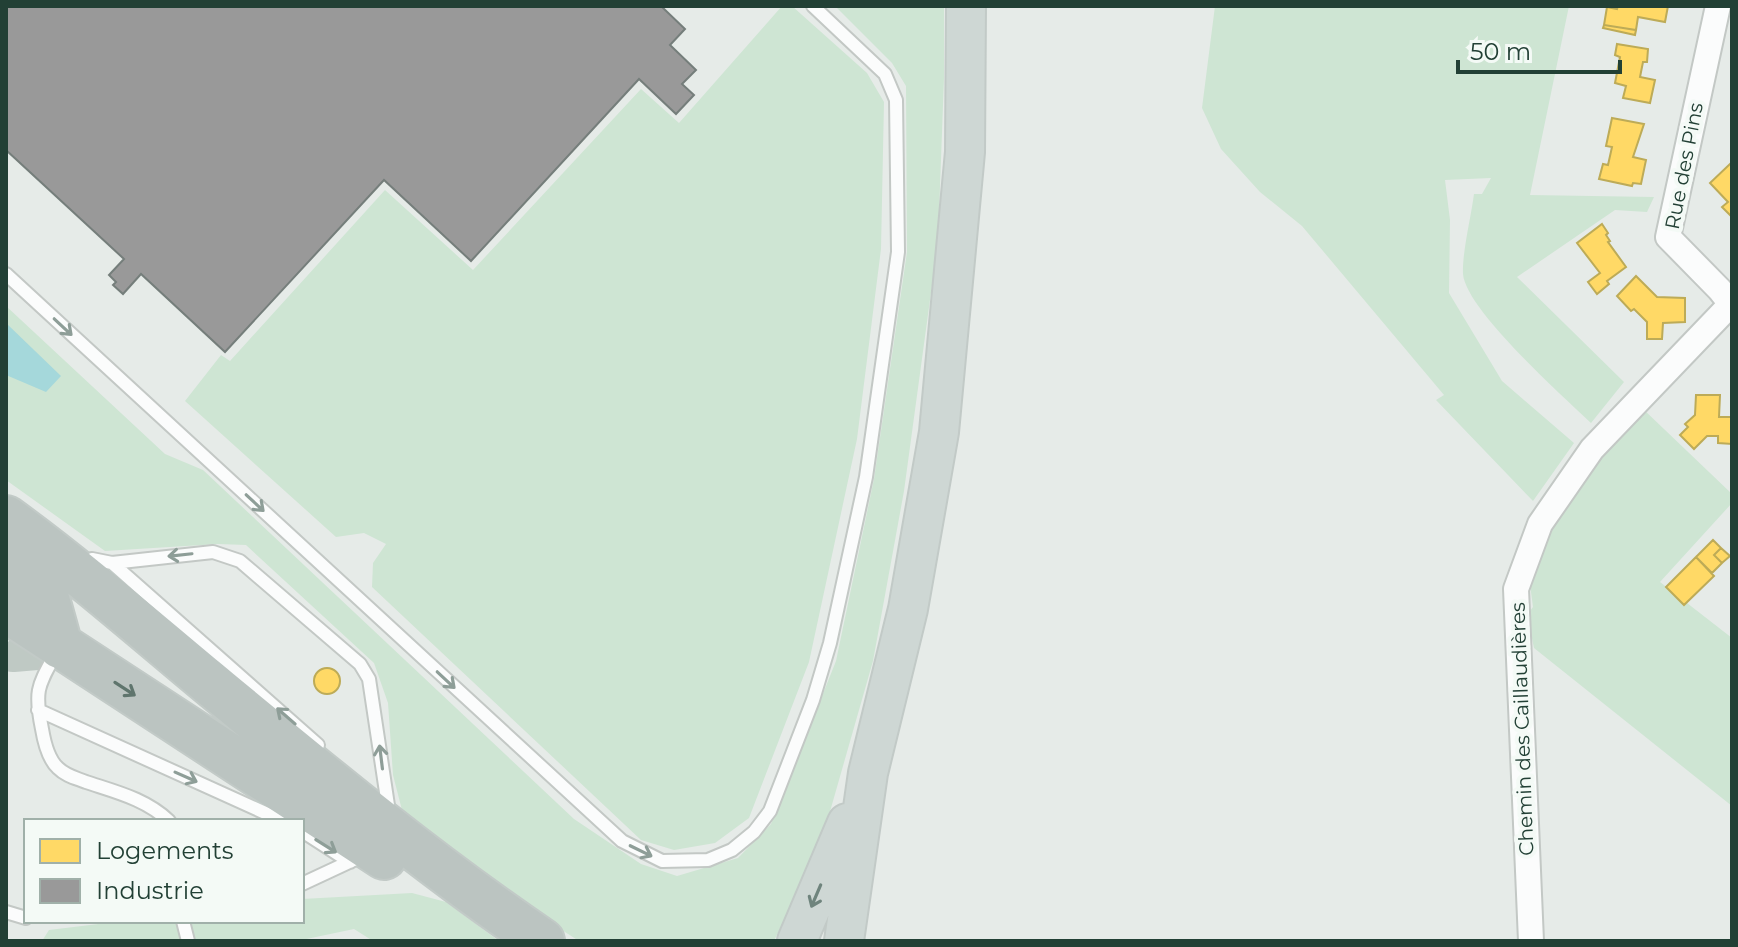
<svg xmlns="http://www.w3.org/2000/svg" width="1738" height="947" font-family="Montserrat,sans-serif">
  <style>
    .green { fill: #cee5d3 }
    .water { fill: #a5d8db }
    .homes { fill: #ffd966; stroke: #bdab57; stroke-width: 2 }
    .industry { fill: #999; stroke: #757e7b; stroke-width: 2 }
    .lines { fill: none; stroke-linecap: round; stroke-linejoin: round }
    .motorway-tunnel { stroke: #bfc9c4; stroke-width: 44; stroke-dasharray: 44 22; stroke-linecap: butt }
    .service-casing { stroke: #c3c8c5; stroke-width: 16 }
    .minor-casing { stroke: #c3c8c5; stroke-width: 28 }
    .primary-casing { stroke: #c2cac7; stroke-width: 42 }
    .motorway-casing { stroke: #c2cac7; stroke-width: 48 }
    .service { stroke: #fbfcfc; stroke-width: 12 }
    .minor { stroke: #fbfcfc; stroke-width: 24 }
    .primary { stroke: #ced7d4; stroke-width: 38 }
    .motorway { stroke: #bbc4c1; stroke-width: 44 }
    .oneway { stroke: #8e9e98 }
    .oneway2 { stroke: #5f756d }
    .oneway3 { stroke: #6f847d }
    .labels { text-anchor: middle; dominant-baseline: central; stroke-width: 8; stroke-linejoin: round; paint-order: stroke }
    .street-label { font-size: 20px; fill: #224035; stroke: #f4faf6 }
  </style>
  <rect width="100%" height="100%" fill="#e6ebe8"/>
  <!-- green -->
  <path class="green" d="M782,6H792L867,73L884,102L881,249L857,439L809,662L749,818L715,843L674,850L641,840L372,587L373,563L386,544L364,533L336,537L185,401L221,355L230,361L385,190L473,270L641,89L679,123Z
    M835,6H944V78L938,241L904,491L873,661L821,843L774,941H579L418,838L403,814L393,775L388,703L374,663L246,545L218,544L105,551L6,480V306L165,454L203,470L574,819L641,864L677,876L738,858L771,824L836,661L874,479L907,252L906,86L892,63Z
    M1215,6H1569L1530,195L1654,197L1647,212L1615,210L1517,277L1624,382L1591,423C1563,396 1466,310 1463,274C1462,253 1471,217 1474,194H1482L1491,178L1445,180L1450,220L1449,293L1502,381L1574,443L1533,501L1436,400L1444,395L1302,226L1260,192L1221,149L1202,108Z
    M1642,408L1732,494V503L1660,582L1732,638V806L1534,648L1527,615L1533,607L1529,577L1563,508L1592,459Z
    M412,893L446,902L499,941H373L354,929L297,941H42L49,930L123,921H302V899Z"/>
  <!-- water -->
  <path class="water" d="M6,323L61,376L46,392L6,375Z"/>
  <!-- homes -->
  <path class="homes" d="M1618,6H1668L1665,22L1638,17L1636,30L1604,25L1607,7L1617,9Z
    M1604,25L1636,30L1635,35L1603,28Z
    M1617,44L1648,49L1647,62H1643L1640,77L1655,80L1650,103L1623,98L1626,86L1615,83L1620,57L1615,55Z
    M1612,118L1644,124L1633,157L1646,160L1641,184L1633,183L1632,186L1599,179L1603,164L1608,165L1612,147L1606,146Z
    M1731,163L1732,215L1731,216L1722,207L1728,202L1710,183Z
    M1602,224L1608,233L1606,235L1610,241L1608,242L1626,267L1607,281L1609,284L1597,294L1588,282L1600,273L1577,243Z
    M1636,276L1657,297L1685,298V322L1663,323L1662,339H1647V322L1634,309L1631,311L1617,296Z
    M1696,395H1720L1719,417H1732V444L1718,443V436H1707L1694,449L1680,435L1688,427L1685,424L1695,415Z
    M1713,540L1721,548L1714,555L1722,563L1712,573L1696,557Z
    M1721,548L1730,556L1722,563L1714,555Z
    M1696,557L1714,576L1684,605L1666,587Z
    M314 681a13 13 0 1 1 26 0a13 13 0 1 1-26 0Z"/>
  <!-- industry -->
  <path class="industry" d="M6,6H661L685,29L670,45L696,70L682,84L694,95L676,114L639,79L471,261L384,180L225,352L141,274L123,294L113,285L116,282L109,275L124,259L6,150Z"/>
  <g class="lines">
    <!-- motorway-tunnel -->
    <path class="motorway-tunnel" d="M6,645L13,650L60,646"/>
    <defs>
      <path id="service" d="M6,274L622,841L662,861L708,860L732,850L754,832L770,811L813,700L830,643L866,477L898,252L896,100L885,74L813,6
        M92,559L112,563L213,552L240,561L360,664L369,679L389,812
        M112,563L318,745
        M56,653C38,686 34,690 42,729C44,741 48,759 58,768C66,776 76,778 86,782C116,792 146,799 169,821
        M38,710L283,821
        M302,831L350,862
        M302,884L362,856
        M6,912L26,918
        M183,921L188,941"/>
      <path id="minor" d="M1718,6L1668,237L1720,290L1731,304
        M1531,941L1516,589L1540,524L1592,449L1732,303"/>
      <path id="primary" d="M797,941L847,823
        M844,941L868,773L908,609L939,432L965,152L966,6"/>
      <path id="motorway" d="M6,518C75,568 139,624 205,679C315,770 424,861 542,941
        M6,567L47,599L60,646
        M6,610L384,857"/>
    </defs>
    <!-- service casing -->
    <use href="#service" class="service-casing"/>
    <!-- minor casing -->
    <use href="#minor" class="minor-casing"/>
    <!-- primary casing -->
    <use href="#primary" class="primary-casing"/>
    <!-- motorway casing -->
    <use href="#motorway" class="motorway-casing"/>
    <!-- service -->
    <use href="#service" class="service"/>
    <!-- minor -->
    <use href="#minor" class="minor"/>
    <!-- primary -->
    <use href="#primary" class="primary"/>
    <!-- motorway -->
    <use href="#motorway" class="motorway"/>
  </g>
  <!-- one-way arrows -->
  <defs><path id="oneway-shaft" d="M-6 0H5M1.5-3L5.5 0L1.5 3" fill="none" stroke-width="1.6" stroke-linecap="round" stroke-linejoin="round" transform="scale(2)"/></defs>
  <g class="oneway">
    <use href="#oneway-shaft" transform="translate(63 327) rotate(43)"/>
    <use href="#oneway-shaft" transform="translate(255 503) rotate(43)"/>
    <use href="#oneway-shaft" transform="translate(180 555) rotate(174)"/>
    <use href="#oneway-shaft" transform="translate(446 680) rotate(43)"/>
    <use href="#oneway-shaft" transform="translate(286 716) rotate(-139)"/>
    <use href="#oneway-shaft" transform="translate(381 757) rotate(-97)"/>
    <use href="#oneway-shaft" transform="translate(186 777) rotate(24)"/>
    <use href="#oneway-shaft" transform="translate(326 846) rotate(32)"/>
    <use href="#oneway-shaft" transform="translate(641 851) rotate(26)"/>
  </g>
  <use class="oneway2" href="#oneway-shaft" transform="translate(125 689) rotate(33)"/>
  <use class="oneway3" href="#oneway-shaft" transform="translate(816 896) rotate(113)"/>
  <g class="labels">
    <!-- street labels -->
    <g class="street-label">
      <text transform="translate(1684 166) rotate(-79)">Rue des Pins</text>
      <text transform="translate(1522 729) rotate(-92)">Chemin des Caillaudières</text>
    </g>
  </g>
  <!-- border -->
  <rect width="1738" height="947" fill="none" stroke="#224035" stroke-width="16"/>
  <!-- legend -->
  <rect x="24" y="819" width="280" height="104" fill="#f4faf6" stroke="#a0b0a9" stroke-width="2"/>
  <rect x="40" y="839" width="40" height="24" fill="#ffd966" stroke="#a0b0a9" stroke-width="2"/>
  <text x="96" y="859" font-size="24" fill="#224035">Logements</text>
  <rect x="40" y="879" width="40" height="24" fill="#999999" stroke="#a0b0a9" stroke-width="2"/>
  <text x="96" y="899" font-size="24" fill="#224035">Industrie</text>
  <!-- scale -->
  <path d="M1458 60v12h162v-12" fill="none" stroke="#224035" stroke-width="4"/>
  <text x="1470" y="60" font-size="24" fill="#224035" stroke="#f4faf6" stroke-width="6" paint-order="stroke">50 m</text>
</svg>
